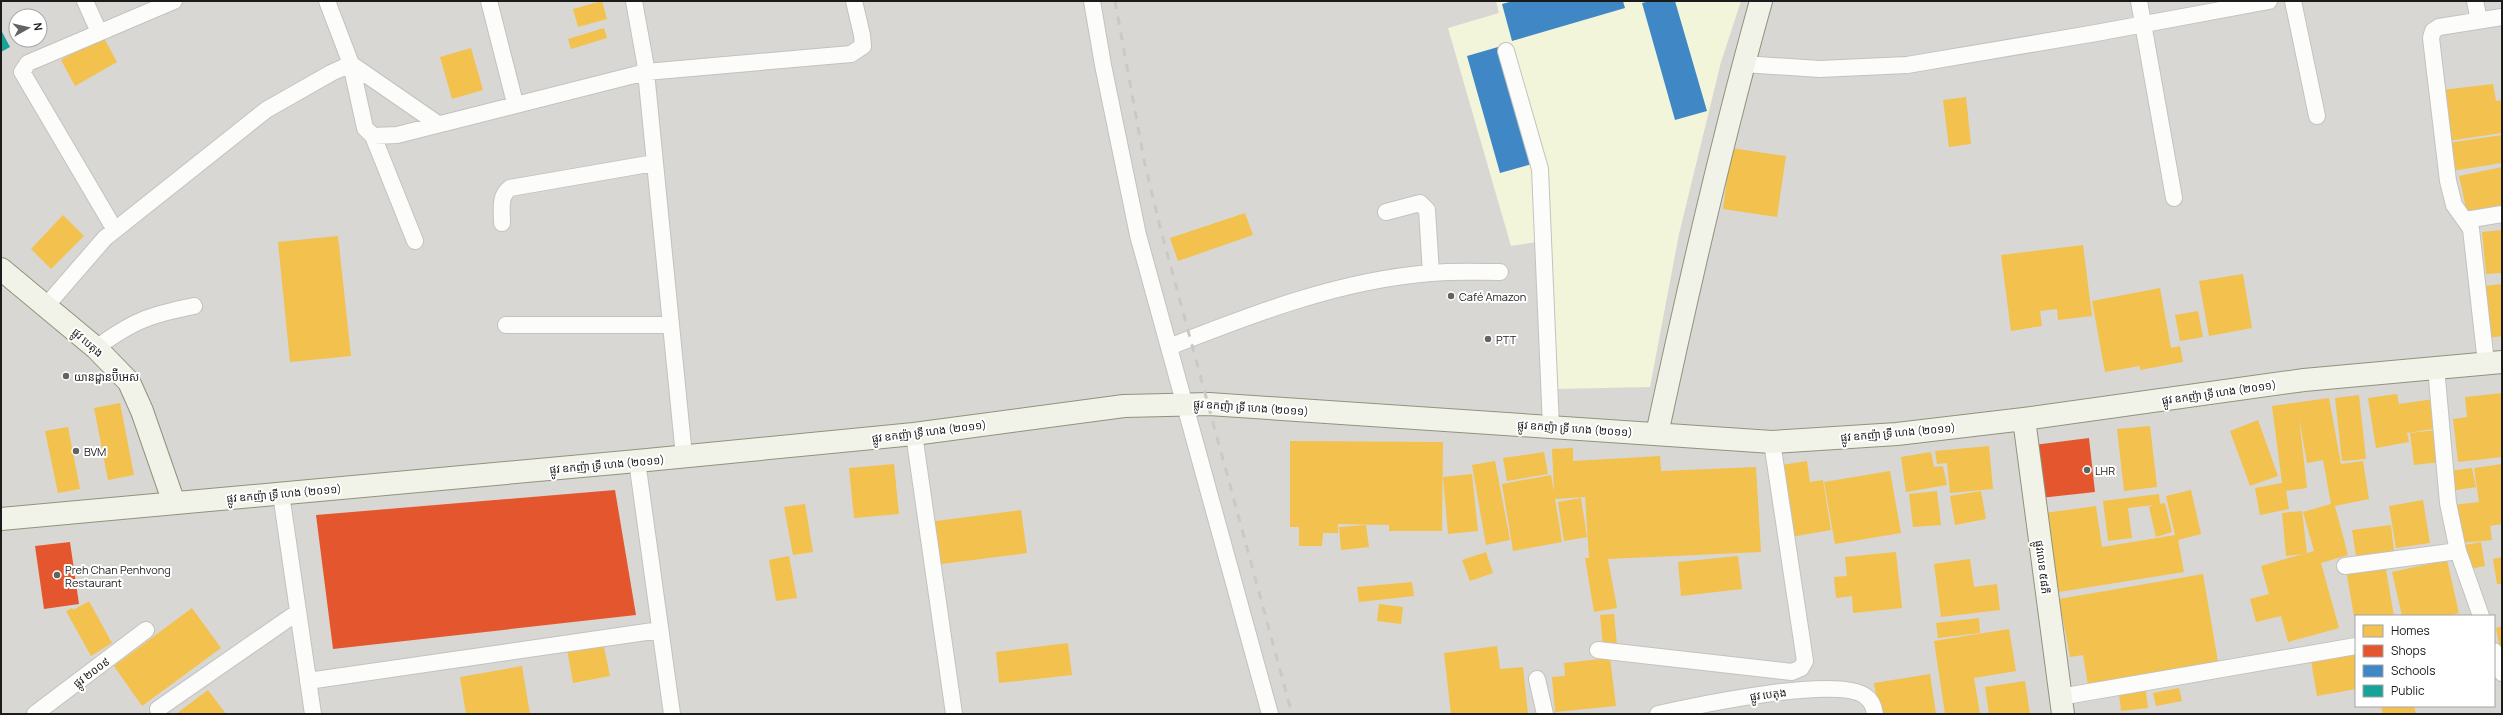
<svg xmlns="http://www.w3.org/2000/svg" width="2503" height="715" font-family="Manrope,'Noto Sans Khmer',sans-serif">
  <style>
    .residential { fill: #d9d7d4; fill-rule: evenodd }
    .education { fill: #f3f5db }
    .homes { fill: #f2c14e }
    .shops { fill: #e4572e }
    .schools { fill: #3f88c5 }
    .public { fill: #17a398 }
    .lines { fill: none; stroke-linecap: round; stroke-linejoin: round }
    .street-casing { stroke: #c2c2bf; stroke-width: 18 }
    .secondary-casing { stroke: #90937b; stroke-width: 24 }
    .street { stroke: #fcfcfb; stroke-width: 16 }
    .secondary { stroke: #f1f2e8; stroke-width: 22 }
    .rail { stroke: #c9c9c8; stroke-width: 3; stroke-dasharray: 8 8; stroke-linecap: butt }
    .poi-dot { fill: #636361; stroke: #fff; stroke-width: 1.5 }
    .labels { text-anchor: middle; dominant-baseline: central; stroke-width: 4; stroke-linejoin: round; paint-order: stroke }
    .poi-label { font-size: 11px; fill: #1b1b1b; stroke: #fff; text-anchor: start }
    .street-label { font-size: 11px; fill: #1b1b1b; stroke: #fff }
  </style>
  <rect width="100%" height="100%" fill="#eae8e2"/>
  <!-- residential -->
  <path class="residential" d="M1,1H2502V714H1ZM16,16H40V40H16ZM2356,616H2494V706H2356Z"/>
  <!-- education -->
  <path class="education" d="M1496,1H1741L1721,62L1679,234L1650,387L1555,389L1548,240L1511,246L1448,28L1499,13Z"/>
  <!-- homes -->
  <path class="homes" d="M602,1L607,19L578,27L573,9Z
    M604,28L607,38L571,49L568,39Z
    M103,36L117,62L75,86L61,60Z
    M471,48L483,90L452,99L440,57Z
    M2493,84L2496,101L2500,100L2502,106V133L2448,141L2442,90Z
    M1966,97L1971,144L1949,147L1943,100Z
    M2502,135V163L2452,171L2448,143Z
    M1731,148L1786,156L1777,217L1723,209Z
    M2502,167V206L2467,213L2459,176Z
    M1245,213L1253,235L1178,261L1170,238Z
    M63,215L84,236L51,269L31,249Z
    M2502,230V273L2486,274L2482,232Z
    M338,236L351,356L290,362L278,242Z
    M2083,245L2092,316L2058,320L2057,309L2040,311L2042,326L2011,331L2001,255Z
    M2243,274L2252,328L2209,336L2199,281Z
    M2502,284V336L2489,338L2484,286Z
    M2160,288L2171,348L2180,346L2183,362L2140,370V366L2105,372L2092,301Z
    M2198,311L2203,337L2180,341L2175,315Z
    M2502,393V457L2458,462L2453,419L2467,417L2465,397Z
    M2397,394L2399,404L2434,399L2439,428L2407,433L2409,442L2376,448L2368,398Z
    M2359,395L2366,459L2342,461L2335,398Z
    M2329,398L2341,464L2363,461L2369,499L2335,506L2348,555L2321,563L2339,628L2288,642L2281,616L2256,622L2250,599L2269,594L2261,566L2303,554L2286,556L2282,513L2302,511L2307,553L2314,551L2303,512L2331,504L2323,460L2307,463L2299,418L2307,488L2286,491L2289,509L2260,515L2255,488L2282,483L2272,406Z
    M120,403L134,475L108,480L94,408Z
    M2258,420L2278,476L2250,486L2230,431Z
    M2150,426L2157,487L2124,491L2117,429Z
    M68,427L80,489L58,493L45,431Z
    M2436,430L2440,462L2414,465L2410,433Z
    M1290,441L1443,442L1442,531H1389V525L1338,524V533H1323L1322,546H1299V527H1290Z
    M1989,446L1993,489L1950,493L1947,463L1937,464L1935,451Z
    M1573,448V461L1660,456L1661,471L1756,467L1761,552L1608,559L1617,608L1594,612L1585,558H1589L1585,497L1555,499L1562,542L1513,551L1502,484L1551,475L1554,492L1552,449Z
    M1544,452L1548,474L1507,481L1503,458Z
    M1931,452L1934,467L1943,466L1947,485L1906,492L1901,457Z
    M1495,461L1510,540L1486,545L1472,465Z
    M1807,461L1810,482L1823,480L1831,530L1785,538L1774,466Z
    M894,464L899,514L854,518L849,468Z
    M2502,464V524L2490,526L2492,540L2461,543L2453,505L2479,502L2474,468Z
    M2472,468L2476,487L2451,491L2448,471Z
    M1890,471L1901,533L1835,544L1824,482Z
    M1472,474L1478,531L1448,534L1443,477Z
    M2191,490L2201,534L2178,540L2184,572L2059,592L2045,513L2096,506L2102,547L2175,535L2166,496Z
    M1937,491L1941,525L1913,527L1909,494Z
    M1981,491L1986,519L1955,525L1950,496Z
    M2159,494L2160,504L2165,503L2172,532L2156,537L2149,507L2153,505L2128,508L2132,538L2108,541L2103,501Z
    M1581,498L1587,537L1564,541L1558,502Z
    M2423,500L2430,543L2396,548L2389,506Z
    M805,504L813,552L793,555L784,507Z
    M1021,510L1027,553L934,565L928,522Z
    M1366,525L1369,547L1341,550L1339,527Z
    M2391,525L2394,551L2356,556L2352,530Z
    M2481,542L2485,566L2470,569L2465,545Z
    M1486,552L1493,573L1470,581L1462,560Z
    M1896,552L1902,608L1853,613L1852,596L1836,598L1834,577L1847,576L1845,557Z
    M789,556L797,598L776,601L769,560Z
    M1738,556L1742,589L1681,596L1678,562Z
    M2502,557V584H2497L2493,559Z
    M1970,559L1974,587L1997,584L2000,610L1941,617L1934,564Z
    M2447,560L2459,613L2445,616H2402L2392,572Z
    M2385,564L2394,616H2354L2346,570Z
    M2203,574L2218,662L2088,685L2083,655L2070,657L2059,599Z
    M1412,582L1414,596L1359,602L1357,587Z
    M89,601L112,643L91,656L66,611L72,608L73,610Z
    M1379,604L1403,607L1401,624L1377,621Z
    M192,608L221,648L142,706L114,666Z
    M1614,614L1617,645L1603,646L1600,615Z
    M1979,618L1980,633L1938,638L1936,623Z
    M2502,626V648L2500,649L2496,628Z
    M2009,629L2016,671L1974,678L1980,714H1945L1934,641Z
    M603,642L610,676L573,683L567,649Z
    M1068,643L1072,675L999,683L996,652Z
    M1497,646L1500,669L1523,667L1528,714H1451L1444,653Z
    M2356,647V689L2317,696L2310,655Z
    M1610,658L1616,706L1555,712L1552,677L1565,676L1564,663Z
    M522,666L530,714H466L460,677Z
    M1930,674L1936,714H1879L1874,683Z
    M2025,681L2030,714H1989L1985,687Z
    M2179,688L2182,701L2156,706L2153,693Z
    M208,690L226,714H176Z
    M2146,691L2148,708L2121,711L2119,694Z
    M2392,706H2414L2416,714H2383L2381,708Z"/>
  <!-- shops -->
  <path class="shops" d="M2089,438L2095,492L2040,498L2034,445Z
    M615,490L636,615L333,649L316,515Z
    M70,542L79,604L44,609L35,546Z"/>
  <!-- schools -->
  <path class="schools" d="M1513,1H1623L1625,8L1512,41L1502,4Z
    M1650,1H1675L1707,111L1675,120L1642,3Z
    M1498,47L1532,164L1500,173L1467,56Z"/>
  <!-- public -->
  <path class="public" d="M1,30L10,47L1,52Z"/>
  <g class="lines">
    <defs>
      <path id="street" d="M85,1L99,32
        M327,1L351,64L365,128L373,136L397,135L646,72L851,54L863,46L862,35L854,1
        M489,1L515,103
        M634,1L645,62L684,456
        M1092,1L1103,65L1138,235L1270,714
        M2139,1L2174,198
        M2293,1L2317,116
        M2475,1L2479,20
        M1506,51L1540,169L1551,427
        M351,64L438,124
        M1743,64L1820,69L1907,65L2096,33L2269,1
        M373,136L415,241
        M1386,212L1420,203L1427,210L1431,273
        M2466,220L2502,214
        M502,223C502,210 499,196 510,188L654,163
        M115,230L22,72L28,63L174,1
        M46,306L105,238L266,110L331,73L351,64
        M506,325H671
        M1169,347C1253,314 1340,280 1431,273C1454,271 1477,272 1500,272
        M96,348C133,321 149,315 194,306
        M2486,363L2471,229L2454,205L2448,181L2431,38L2433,31L2439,27L2502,17
        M2436,367L2448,503L2458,551L2481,616
        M914,434L954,714
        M637,461L672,714
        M281,494L313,714
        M2345,566L2458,551
        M1598,650L1792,672L1801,668L1805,661L1772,442
        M2494,651L2502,673
        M1537,679L1545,714
        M308,681L660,630
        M2060,697L2356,646
        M158,709L298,612
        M35,714L146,630
        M1658,714C1694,706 1838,675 1865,696C1871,700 1874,707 1875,714"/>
      <path id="secondary" d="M1,269L96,348L129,382L142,411L174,503
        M2024,419L2063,714
        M1657,434C1688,289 1721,144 1761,1
        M1,519L637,461L914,434L1124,406L1209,404L1772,442L1897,434L2024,419L2304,380L2502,362"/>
    </defs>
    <!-- street casing -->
    <use href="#street" class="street-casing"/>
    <!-- secondary casing -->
    <use href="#secondary" class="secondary-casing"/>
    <!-- street -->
    <use href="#street" class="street"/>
    <!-- secondary -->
    <use href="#secondary" class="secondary"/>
    <!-- rail -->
    <path class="rail" d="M1115,1L1144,160L1160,227L1292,714"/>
  </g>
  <!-- markers -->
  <g class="poi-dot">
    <circle cx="1451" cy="296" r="4"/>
    <circle cx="1488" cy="339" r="4"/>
    <circle cx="66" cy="376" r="4"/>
    <circle cx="76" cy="451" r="4"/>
    <circle cx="2087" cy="470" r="4"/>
    <circle cx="57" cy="575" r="4"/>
  </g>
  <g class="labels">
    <!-- poi labels -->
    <g class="poi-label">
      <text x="1459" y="296">Café Amazon</text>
      <text x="1496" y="339">PTT</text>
      <text x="74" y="376">យានដ្ឋានប៊ីអេស</text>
      <text x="84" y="451">BVM</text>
      <text x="2095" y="470">LHR</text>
      <text x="65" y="569">Preh Chan Penhvong<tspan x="65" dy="13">Restaurant</tspan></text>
    </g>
    <!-- street labels -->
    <g class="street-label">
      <text transform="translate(88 342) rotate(42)">ផ្លូវ បេតុង</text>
      <text transform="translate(2219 392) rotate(-8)">ផ្លូវ ឧកញ៉ា ទ្រី ហេង (២០១១)</text>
      <text transform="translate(1251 407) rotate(4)">ផ្លូវ ឧកញ៉ា ទ្រី ហេង (២០១១)</text>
      <text transform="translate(1575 428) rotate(4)">ផ្លូវ ឧកញ៉ា ទ្រី ហេង (២០១១)</text>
      <text transform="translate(929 431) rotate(-7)">ផ្លូវ ឧកញ៉ា ទ្រី ហេង (២០១១)</text>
      <text transform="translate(1898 432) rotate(-5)">ផ្លូវ ឧកញ៉ា ទ្រី ហេង (២០១១)</text>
      <text transform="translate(607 464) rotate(-5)">ផ្លូវ ឧកញ៉ា ទ្រី ហេង (២០១១)</text>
      <text transform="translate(284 493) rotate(-5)">ផ្លូវ ឧកញ៉ា ទ្រី ហេង (២០១១)</text>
      <text transform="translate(2043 567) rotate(83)">ផ្លូវលេខ ៥៨ភី</text>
      <text transform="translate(91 672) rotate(-37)">ផ្លូវ ២០០៩</text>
      <text transform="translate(1768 694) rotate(-7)">ផ្លូវ បេតុង</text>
    </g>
  </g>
  <!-- border -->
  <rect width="2503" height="715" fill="none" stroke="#1b1b1b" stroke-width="4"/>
  <!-- legend -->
  <rect x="2355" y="615" width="140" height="92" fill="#ffffff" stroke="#a4a4a4"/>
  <rect x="2363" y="625" width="20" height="12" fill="#f2c14e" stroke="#a4a4a4"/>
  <text x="2391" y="635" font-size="12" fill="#1b1b1b">Homes</text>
  <rect x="2363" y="645" width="20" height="12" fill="#e4572e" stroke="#a4a4a4"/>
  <text x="2391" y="655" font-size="12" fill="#1b1b1b">Shops</text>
  <rect x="2363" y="665" width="20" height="12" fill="#3f88c5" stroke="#a4a4a4"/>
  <text x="2391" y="675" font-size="12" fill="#1b1b1b">Schools</text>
  <rect x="2363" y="685" width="20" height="12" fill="#17a398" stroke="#a4a4a4"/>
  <text x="2391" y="695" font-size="12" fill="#1b1b1b">Public</text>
  <!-- north arrow -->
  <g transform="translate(28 28) rotate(82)"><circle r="19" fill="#ffffff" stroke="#a4a4a4"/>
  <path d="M0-3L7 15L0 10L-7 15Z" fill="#636361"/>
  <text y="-6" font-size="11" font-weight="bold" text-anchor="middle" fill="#1b1b1b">N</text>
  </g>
</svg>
